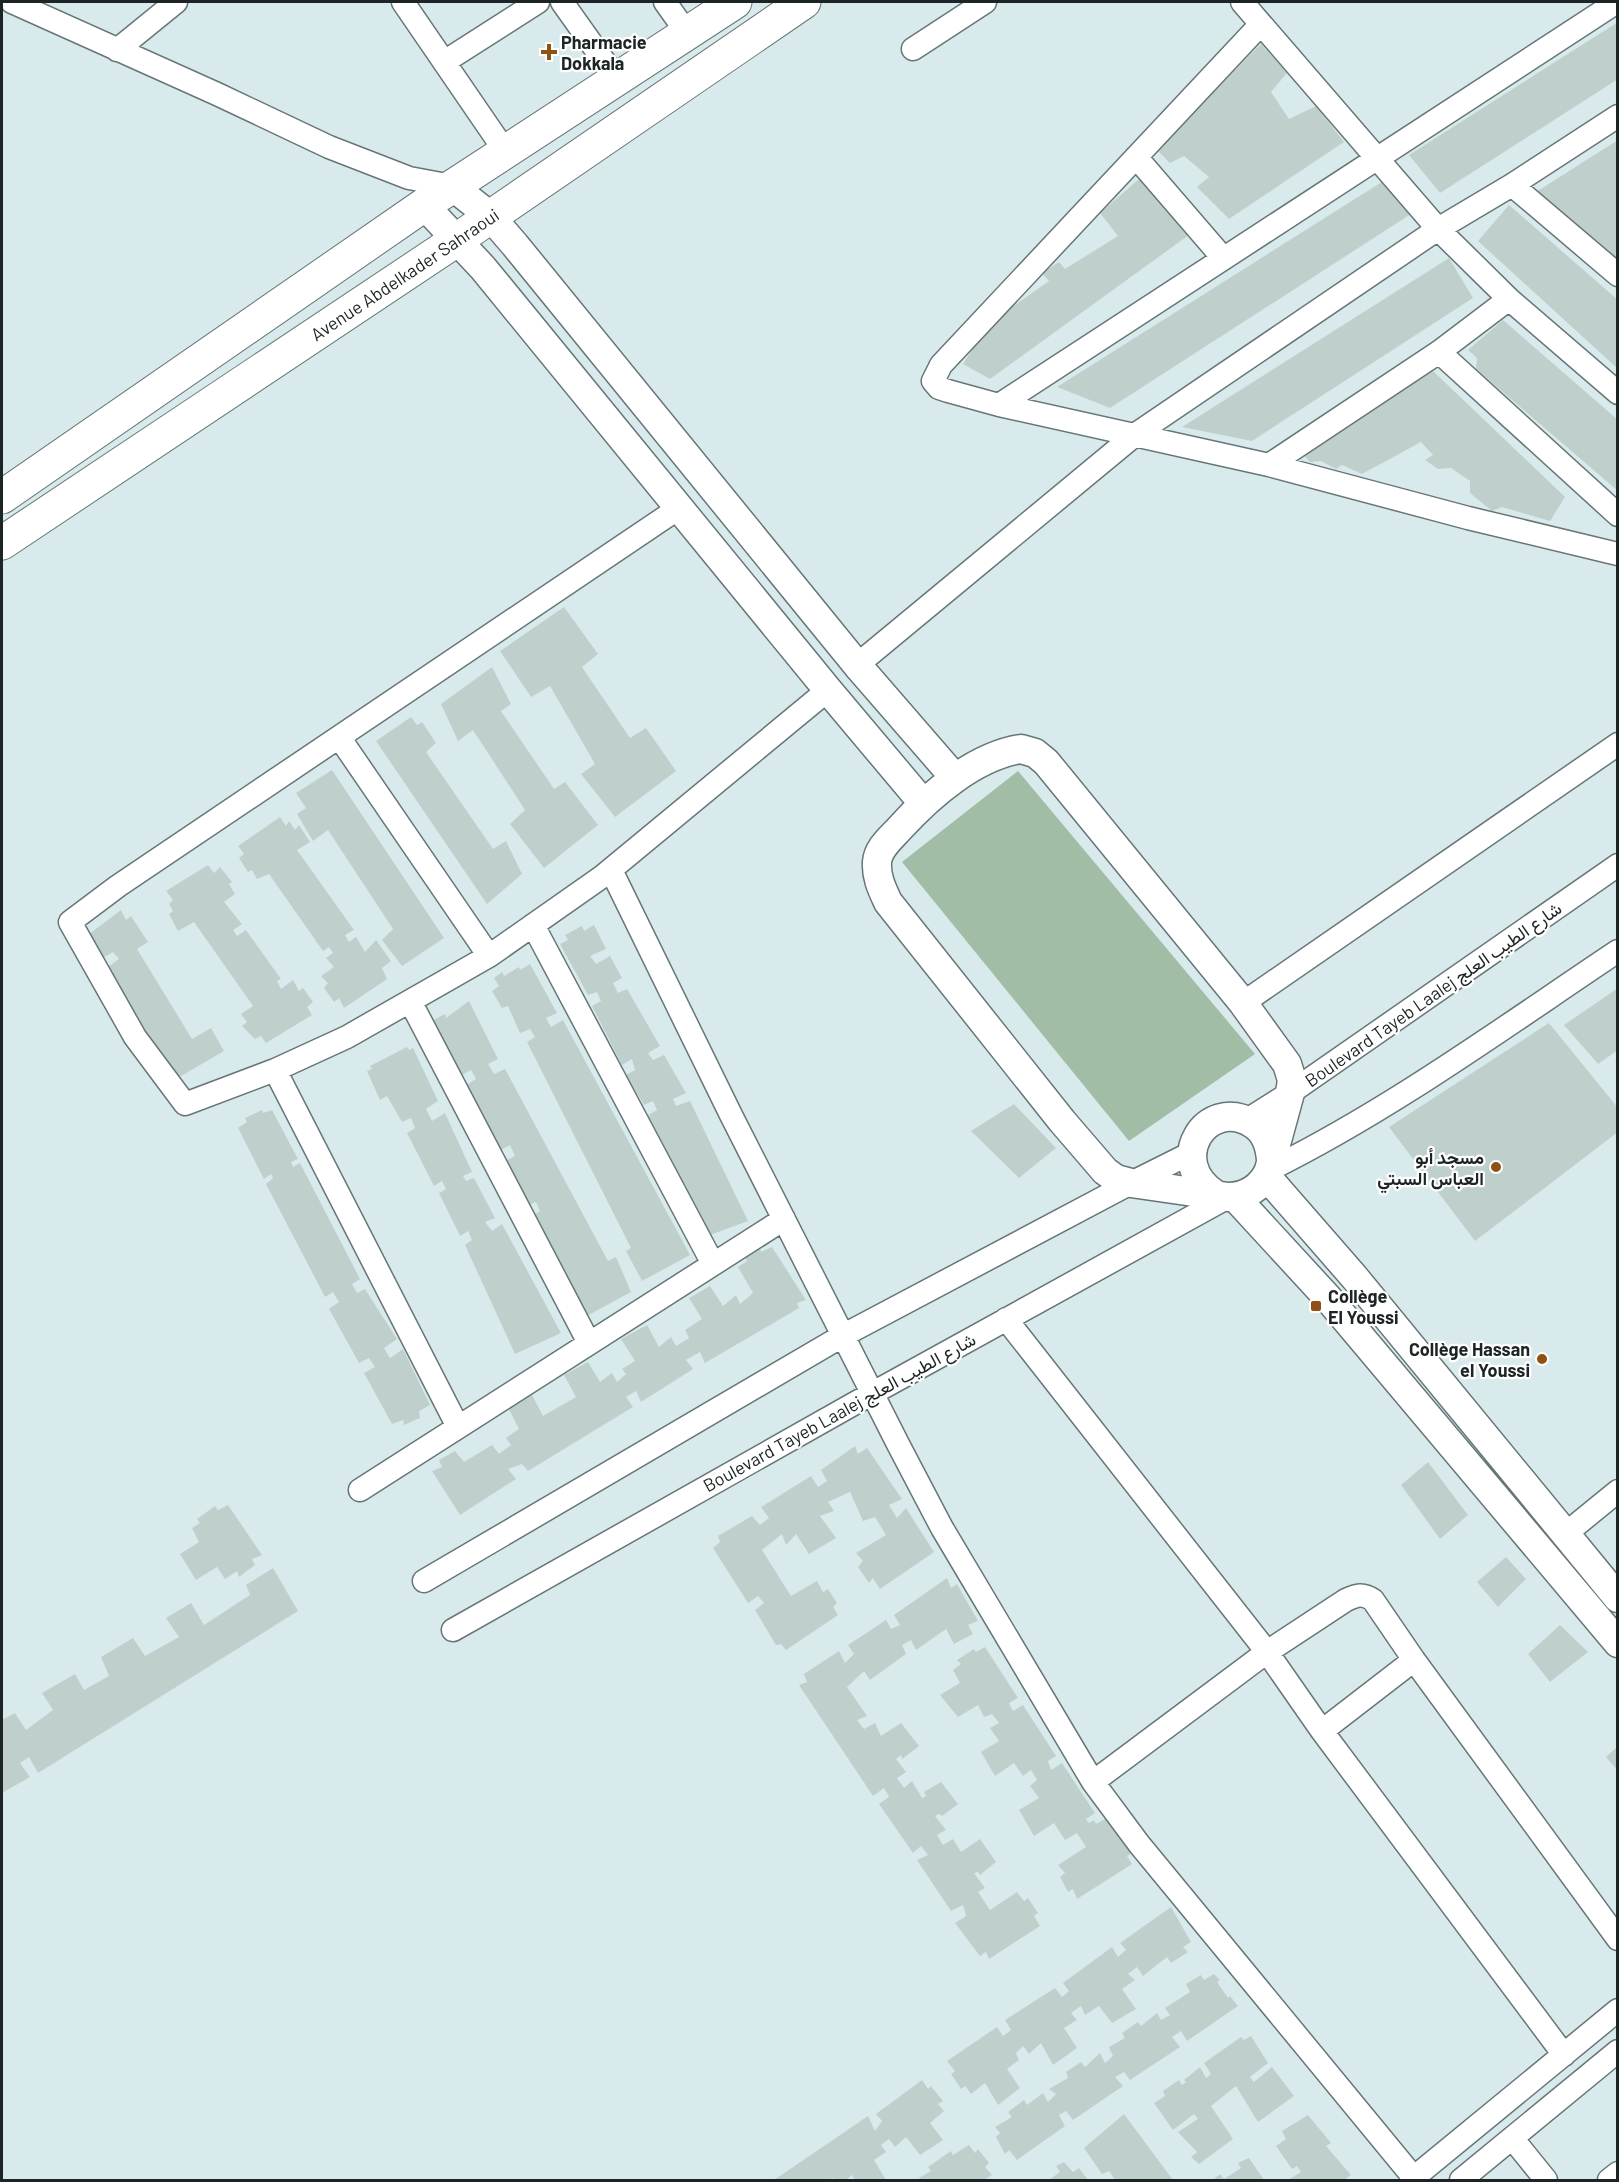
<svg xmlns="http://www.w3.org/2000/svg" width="1619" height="2182" font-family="Barlow,Vazirmatn,sans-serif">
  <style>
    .green { fill: #a1bda5 }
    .building { fill: #bfd0cc }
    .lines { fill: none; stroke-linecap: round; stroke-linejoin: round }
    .minor-casing { stroke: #667678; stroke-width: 25 }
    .tertiary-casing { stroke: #667678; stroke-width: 31 }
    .secondary-casing { stroke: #667678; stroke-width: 35 }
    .minor { stroke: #fff; stroke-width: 22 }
    .tertiary { stroke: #fff; stroke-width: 28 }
    .secondary { stroke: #fff; stroke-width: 33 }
    .poi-dot { fill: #8f5214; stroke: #fff; stroke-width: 2 }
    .labels { text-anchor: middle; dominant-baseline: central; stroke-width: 4.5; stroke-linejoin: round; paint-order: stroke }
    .poi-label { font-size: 18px; font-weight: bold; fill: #1d2425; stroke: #fff; text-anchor: start }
    .street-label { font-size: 18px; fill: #1d2425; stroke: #fff }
  </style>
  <rect width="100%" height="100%" fill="#d9eaed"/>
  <!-- green -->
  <path class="green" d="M1018,771L1255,1054L1129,1141L902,862Z"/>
  <!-- building -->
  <path class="building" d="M1618,22V79L1440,193L1409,155Z
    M1261,44L1287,73L1271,92L1289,119L1316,106L1344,142L1229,219L1197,187L1209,177L1184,156L1170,163L1156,149Z
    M1618,140V260L1536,192Z
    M1139,179L1193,232L990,379L963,364L988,324L1049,281L1042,273L1059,262L1065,269L1118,236L1100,213Z
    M1385,180L1411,214L1110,408L1057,387Z
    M1509,205L1618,300V369L1478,241Z
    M1449,258L1473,298L1252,441L1182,427Z
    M1503,320L1618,420V491L1476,369L1477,358L1468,350Z
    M1432,370L1565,497L1550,521L1502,507L1492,511L1470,493V481L1451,468L1438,469L1425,460L1433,455L1421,442L1362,474L1342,465L1336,469L1321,461L1310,462L1302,453Z
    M564,607L598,654L582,667L630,738L646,728L676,771L615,817L581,774L595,764L550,686L531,697L500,651Z
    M492,667L511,704L501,711L554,789L565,782L598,825L544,868L510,824L525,810L473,730L458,741L441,704Z
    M411,717L417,725L422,722L436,743L426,752L493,849L506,841L522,874L487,904L376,741Z
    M332,770L444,938L402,966L382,940L393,929L328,830L313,841L297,814L306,808L296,793Z
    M280,817L286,826L289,821L295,830L299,825L310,842L297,850L354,930L345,935L349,942L356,937L365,952L376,940L391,961L382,968L387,979L344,1008L339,998L334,1002L324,988L328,983L321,976L334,967L326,958L333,953L329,947L323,951L269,874L257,879L252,870L248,872L239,858L244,854L238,846Z
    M208,865L214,873L220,867L232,882L229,884L235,894L224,902L242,924L233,930L237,936L246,930L281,979L277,981L281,989L293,980L299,991L303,988L313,1002L307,1007L312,1015L266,1043L261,1036L255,1039L242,1026L247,1022L241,1014L253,1006L194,922L178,931L169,914L173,911L169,904L173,900L166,891Z
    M121,910L126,920L131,916L148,942L137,949L192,1039L211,1028L224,1051L176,1079L105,969L119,959L113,952L99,960L84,938Z
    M594,925L606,949L590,956L596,964L610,956L622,978L613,983L618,993L627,989L660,1046L648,1053L653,1060L664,1055L686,1093L673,1099L676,1106L690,1101L748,1221L710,1235L648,1115L657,1110L653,1101L644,1105L626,1075L635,1070L632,1059L622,1065L592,1006L601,1001L597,992L588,995L560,944L568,940L565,935L582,926L584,931Z
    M530,964L557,1013L546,1018L551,1027L563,1020L690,1255L642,1281L626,1251L631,1248L527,1042L535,1037L530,1029L520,1033L508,1006L502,1008L492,991L499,986L494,978L502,972L504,976L519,967L520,970Z
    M1618,988V1050L1598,1064L1564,1025Z
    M469,1001L498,1059L488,1064L494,1074L505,1069L608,1261L616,1257L631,1292L585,1317L532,1216L540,1211L536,1202L527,1206L503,1162L515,1156L510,1145L499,1151L465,1086L476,1079L471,1070L460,1076L433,1020L445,1014L446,1018Z
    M1549,1023L1618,1108V1132L1475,1241L1389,1127Z
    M407,1047L409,1050L413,1048L438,1101L426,1109L432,1121L445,1113L472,1172L463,1176L466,1181L474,1178L495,1218L485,1222L492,1231L502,1224L561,1333L515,1354L465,1245L472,1240L468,1231L460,1236L439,1193L446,1189L442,1181L434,1186L407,1133L415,1128L411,1118L402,1122L387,1096L380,1100L367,1071L372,1069L370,1066Z
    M1014,1104L1056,1148L1019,1178L971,1131Z
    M262,1110L263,1113L272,1110L298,1159L291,1162L293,1167L300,1163L360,1279L352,1284L357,1293L365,1289L397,1339L384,1348L390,1358L403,1349L430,1405L419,1411L420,1418L404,1425L403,1420L392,1424L364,1373L375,1367L369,1358L359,1363L329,1309L339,1302L333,1292L325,1297L266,1184L273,1178L271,1174L264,1179L238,1128L247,1122L245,1118Z
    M772,1247L806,1300L797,1303L799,1308L705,1363L700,1352L686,1360L693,1369L641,1402L636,1391L626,1397L633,1407L528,1471L522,1464L508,1469L516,1479L460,1515L432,1471L442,1467L439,1460L455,1451L464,1462L492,1445L499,1454L511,1445L506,1438L519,1429L508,1407L532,1395L543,1416L576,1397L564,1375L588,1362L600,1382L612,1373L617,1382L626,1374L622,1369L635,1361L621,1339L647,1325L659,1347L671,1337L676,1346L689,1338L685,1330L702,1319L689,1298L710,1286L723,1306L736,1295L740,1304L753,1293L738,1267L747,1261L744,1255L760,1248L761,1252Z
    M855,1446L858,1454L867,1448L902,1499L889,1505L897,1518L906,1508L934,1552L880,1589L873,1578L869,1583L858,1567L863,1561L856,1553L886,1535L875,1517L863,1521L850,1492L828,1502L834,1511L820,1516L836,1538L809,1554L796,1534L786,1545L782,1534L762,1550L791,1596L817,1581L823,1592L828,1589L837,1603L833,1607L838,1615L786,1650L781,1644L776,1645L755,1610L764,1603L758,1596L748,1603L713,1548L720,1542L718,1536L752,1516L760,1525L769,1518L761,1507L811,1476L818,1487L827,1481L821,1470Z
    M1428,1462L1468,1515L1440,1539L1401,1485Z
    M228,1505L262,1555L252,1559L255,1565L239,1577L237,1571L225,1579L217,1567L196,1580L180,1554L199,1542L192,1528L200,1523L197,1519L215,1506L218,1510Z
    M1506,1557L1526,1579L1498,1607L1477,1582Z
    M273,1568L298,1611L38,1773L29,1757L20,1763L30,1777L2,1793V1720L15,1713L26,1730L53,1710L42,1693L75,1674L84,1690L109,1676L101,1657L133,1638L145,1656L179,1637L166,1618L191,1603L204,1625L250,1595L246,1585Z
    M947,1578L951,1588L957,1584L978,1621L968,1625L973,1634L954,1644L946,1629L916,1650L911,1640L902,1645L906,1654L870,1680L864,1671L847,1687L867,1716L857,1720L864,1729L875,1723L881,1736L901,1723L919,1746L902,1759L901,1755L896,1759L906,1772L897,1778L904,1788L912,1781L922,1798L926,1796L924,1792L941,1782L958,1804L942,1816L939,1814L935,1816L946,1830L937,1835L943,1845L953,1839L961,1852L980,1839L996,1862L980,1875L978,1872L974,1873L985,1888L978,1892L990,1910L1017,1892L1024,1901L1028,1898L1038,1913L1034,1916L1040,1926L989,1959L986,1952L980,1956L955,1923L966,1916L963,1905L951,1911L917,1860L928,1855L921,1846L913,1853L879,1804L889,1797L884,1788L873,1796L799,1685L807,1682L804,1674L839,1651L845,1663L854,1654L848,1645L886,1620L891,1629L900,1625L894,1615Z
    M1560,1625L1588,1652L1550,1682L1528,1654Z
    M985,1647L1018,1698L1009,1703L1013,1711L1023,1705L1056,1756L1048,1761L1051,1770L1062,1763L1095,1813L1086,1819L1089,1823L1094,1820L1096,1824L1107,1818L1131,1854L1127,1856L1132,1864L1077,1899L1073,1889L1068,1892L1060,1877L1065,1873L1058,1865L1086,1847L1077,1833L1065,1840L1054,1823L1034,1836L1019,1810L1039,1798L1030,1786L1037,1780L1031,1770L1023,1776L1014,1763L995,1776L981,1752L999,1741L990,1728L999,1723L992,1714L984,1717L978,1705L958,1717L940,1695L960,1683L953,1670L961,1664L957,1660L974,1649L976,1652Z
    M1618,1746V1771L1606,1757Z
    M1171,1907L1191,1942L1183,1947L1188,1952L1171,1963L1167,1957L1143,1976L1137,1967L1128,1974L1135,1980L1122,1989L1136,2009L1112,2023L1099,2006L1085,2015L1081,2006L1071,2013L1077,2020L1064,2028L1077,2048L1053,2065L1041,2043L1029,2054L1023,2046L1016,2053L1019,2060L1007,2069L1020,2088L998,2105L985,2083L971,2094L965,2086L961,2089L951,2074L955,2071L947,2061L997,2027L1003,2036L1011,2030L1005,2020L1055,1988L1062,1997L1069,1991L1063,1983L1112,1947L1118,1957L1126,1950L1120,1943Z
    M1214,1974L1220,1980L1217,1982L1228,1998L1230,1996L1238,2006L1187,2041L1181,2031L1172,2037L1180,2047L1130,2080L1124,2072L1115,2077L1123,2086L1073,2120L1066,2111L1059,2115L1065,2126L1017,2160L1009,2150L1005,2154L996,2137L1000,2133L995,2127L1012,2117L1008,2112L1024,2100L1027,2105L1043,2093L1048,2102L1056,2094L1049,2089L1068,2078L1066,2072L1081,2062L1085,2067L1100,2053L1105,2063L1113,2056L1109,2047L1125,2038L1122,2033L1138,2022L1141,2026L1157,2013L1161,2020L1170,2015L1165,2008L1190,1992L1186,1984L1201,1975L1204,1980Z
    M1251,2036L1268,2063L1250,2077L1254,2082L1272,2067L1294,2096L1258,2122L1236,2086L1211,2106L1233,2139L1199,2164L1191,2157L1197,2152L1178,2132L1198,2119L1194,2114L1173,2130L1154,2103L1165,2096L1163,2091L1179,2080L1182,2085L1186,2082L1184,2080L1200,2067L1206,2078L1211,2074L1204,2063L1241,2037L1244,2040Z
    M922,2080L928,2089L931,2086L943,2101L938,2104L944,2111L930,2123L943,2140L920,2155L906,2137L895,2147L889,2139L881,2145L886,2152L874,2160L886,2180H855L852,2175L846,2180H834L833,2178L829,2180H774L868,2116L875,2131L882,2121L876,2114Z
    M1124,2114L1173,2180H1115L1109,2171L1102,2174L1084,2148Z
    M1308,2115L1331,2143L1326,2146L1351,2175L1344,2180H1288L1301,2172L1297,2166L1292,2169L1276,2146L1286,2139L1282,2131Z
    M969,2145L975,2153L978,2149L989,2163L985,2167L992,2175L984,2180H920L919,2178L931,2171L928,2167L951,2151L953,2155Z
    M1249,2158L1264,2180H1213L1220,2174L1224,2179L1241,2168L1238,2163Z
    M1064,2162L1073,2172L1079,2168L1088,2180H1049L1060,2172L1056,2166Z"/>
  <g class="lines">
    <defs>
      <path id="minor" d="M12,2L217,94L329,147L409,178L452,186
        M403,2L505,151
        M562,2L616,78
        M665,2L687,33
        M1242,2L1438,229L1509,299L1618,393
        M1261,24L941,365L933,381L939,388L948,391L999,405L1269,465L1468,518L1618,554
        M913,49L985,2
        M117,50L176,2
        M444,62L538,2
        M1136,157L1223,258
        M1512,185L1618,275
        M1439,352L1618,515
        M999,405C1205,270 1412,137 1617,2
        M1269,465L1439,352L1509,299
        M679,508L118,886L70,922L135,1037L185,1104L275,1070L347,1037L489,956L603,876L828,690
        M857,665L1136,434L1438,229L1512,185L1618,116
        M339,737L489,956
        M611,870L731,1115L899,1446L942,1528L1093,1782L1139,1844L1414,2178
        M533,925L713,1264
        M410,1001L589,1343
        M1243,1003L1618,744
        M275,1070L458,1427
        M1247,1120L1290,1093L1618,865
        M1269,1170C1392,1109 1504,1027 1618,951
        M1006,1319L1267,1652L1322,1731L1564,2055
        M360,1490L784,1219
        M1564,1535L1618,1491
        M424,1581L844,1335L1131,1183L1191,1153
        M453,1630L873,1393L1228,1197
        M1322,1731L1414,1660
        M1093,1782L1267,1652L1346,1600C1357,1595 1363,1593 1373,1600L1414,1660L1618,1939
        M1512,2138L1546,2180
        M1411,2180L1618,2010
        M1461,2180L1618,2051
        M1609,2180L1618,2173"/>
      <path id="tertiary" d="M452,186L490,216L515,245L857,665L955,778
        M424,205L483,268L828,690L923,803
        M1021,749L1035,753L1046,762L1243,1003L1287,1064L1292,1080L1290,1093L1269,1170C1262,1187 1246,1197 1228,1197L1131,1183L1116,1179L1105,1171L1062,1121L888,902C882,889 876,877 877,862C878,848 891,838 900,828C930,795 975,756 1021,749Z
        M1267,1177L1355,1278L1618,1598
        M1215,1194C1165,1162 1206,1095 1253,1124C1266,1132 1270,1146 1271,1160
        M1235,1197L1327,1297L1618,1643"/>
      <g id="secondary">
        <path d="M2,497L424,205L735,2"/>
        <path id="s1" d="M2,543L458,239L804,2"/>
      </g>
    </defs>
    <!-- minor casing -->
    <use href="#minor" class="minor-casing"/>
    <!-- tertiary casing -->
    <use href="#tertiary" class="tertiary-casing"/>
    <!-- secondary casing -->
    <use href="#secondary" class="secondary-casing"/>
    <!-- minor -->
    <use href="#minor" class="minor"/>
    <!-- tertiary -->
    <use href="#tertiary" class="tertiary"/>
    <!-- secondary -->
    <use href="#secondary" class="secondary"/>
  </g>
  <!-- markers -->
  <g class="poi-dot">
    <path d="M546 43h6v6h6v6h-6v6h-6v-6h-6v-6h6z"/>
    <circle cx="1496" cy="1167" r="6"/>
    <rect x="1310" y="1300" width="12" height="12" rx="3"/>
    <circle cx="1542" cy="1359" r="6"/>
  </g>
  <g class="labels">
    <!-- poi labels -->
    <g class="poi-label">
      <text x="561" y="42">Pharmacie<tspan x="561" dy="21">Dokkala</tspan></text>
      <text x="1484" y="1157" text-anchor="end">مسجد أبو<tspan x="1484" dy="21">العباس السبتي</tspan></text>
      <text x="1328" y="1296">Collège<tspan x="1328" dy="21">El Youssi</tspan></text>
      <text x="1530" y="1349" text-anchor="end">Collège Hassan<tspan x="1530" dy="21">el Youssi</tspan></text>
    </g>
    <!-- street labels -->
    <g class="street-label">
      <text stroke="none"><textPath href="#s1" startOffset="484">Avenue Abdelkader Sahraoui</textPath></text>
      <text transform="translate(1433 994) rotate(-35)">Boulevard Tayeb Laalej شارع الطيب العلج</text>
      <text transform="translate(839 1412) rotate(-29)">Boulevard Tayeb Laalej شارع الطيب العلج</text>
    </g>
  </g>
  <!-- border -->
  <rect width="1619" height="2182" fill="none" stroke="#1d2425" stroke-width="6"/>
</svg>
